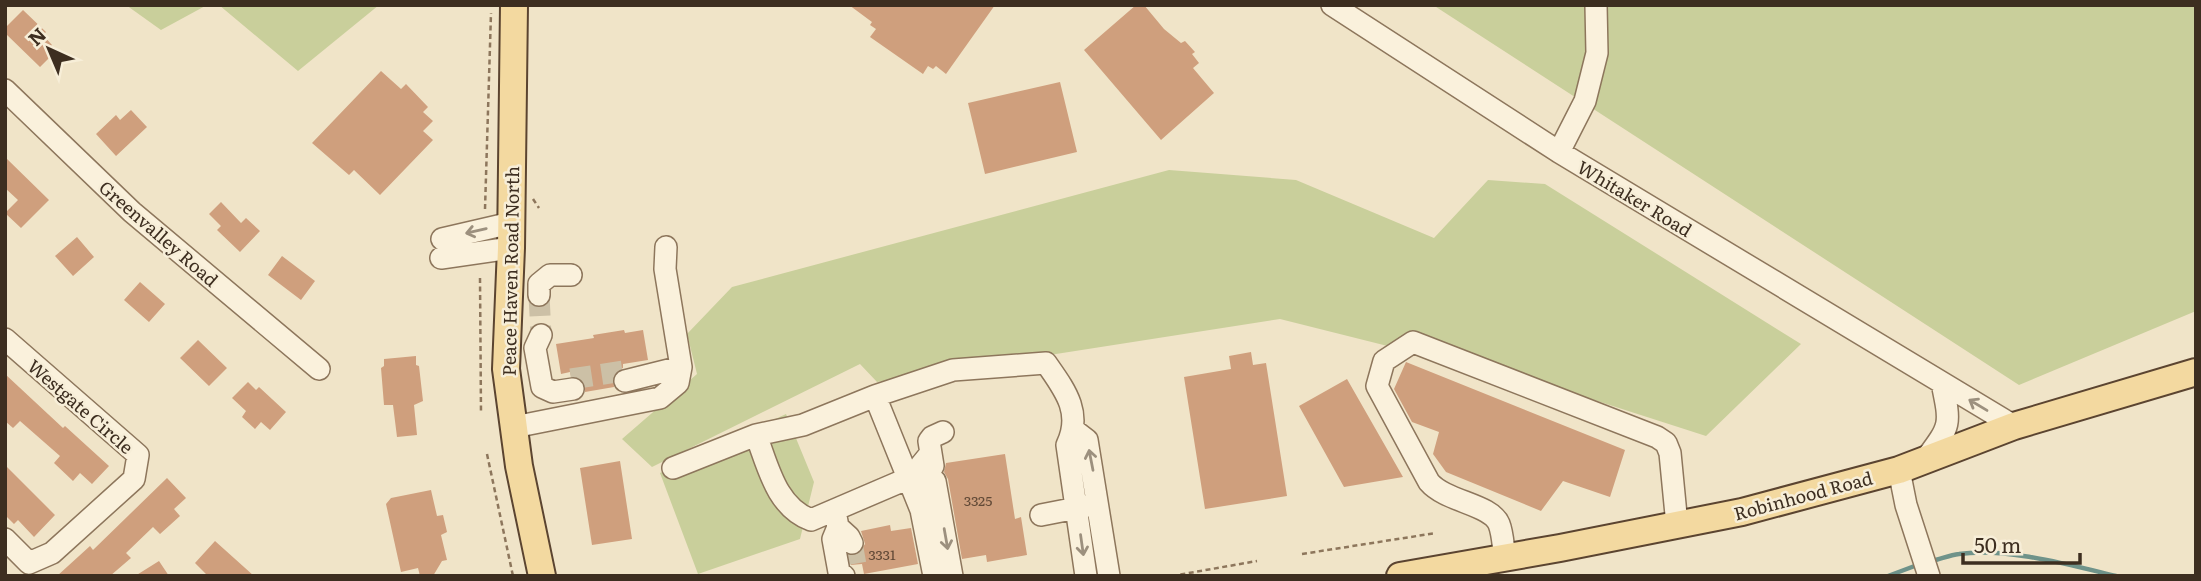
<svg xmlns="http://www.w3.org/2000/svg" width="2201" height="581" font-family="Literata,serif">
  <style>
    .green { fill: #c9cf9b }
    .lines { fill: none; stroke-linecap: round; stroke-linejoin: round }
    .stream { stroke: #6f938a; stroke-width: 4.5 }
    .building { fill: #cf9f7d }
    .minor-tunnel { stroke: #ccc0a6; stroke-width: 21; stroke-dasharray: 21 10; stroke-linecap: butt }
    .minor-casing { stroke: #8d765c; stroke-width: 24 }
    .major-casing { stroke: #5b4430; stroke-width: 30 }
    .path { stroke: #8d765c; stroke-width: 2.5; stroke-dasharray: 5 3.5; stroke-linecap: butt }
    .minor { stroke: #faf1dc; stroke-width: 21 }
    .major { stroke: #f3d9a0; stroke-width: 26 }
    .oneway { stroke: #9c907e }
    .labels { text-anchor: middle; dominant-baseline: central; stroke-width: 5; stroke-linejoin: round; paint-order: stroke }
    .number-label { font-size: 14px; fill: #624a37 }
    .street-label { font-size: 18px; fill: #3d2e20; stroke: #f7eed8 }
  </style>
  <rect width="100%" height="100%" fill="#f0e4c8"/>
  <!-- green -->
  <path class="green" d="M126,5H207L161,30Z
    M219,5H379L298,71Z
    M1433,5H2196V311L2019,385Z
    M1169,170L1296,180L1434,238L1488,180L1545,184L1801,344L1706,436L1563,390L1280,319L877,382L860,364L652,467L622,439L697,374L687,334L732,287Z
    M786,414L814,482L800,539L698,574L660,473Z"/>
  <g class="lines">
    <!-- stream -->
    <path class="stream" d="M1932,561C1941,559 1950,555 1959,554C2005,547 2070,565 2116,576
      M1888,576L1920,564"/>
  </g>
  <!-- building -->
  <path class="building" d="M849,5H995L946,74L936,66L933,69L928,66L923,74L870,37L876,29L870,25L872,22Z
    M1136,5H1144L1164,29L1181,43L1185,41L1195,52L1192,54L1199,63L1193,68L1214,93L1161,140L1084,50Z
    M23,10L46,32L43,35L52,45L47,50L52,55L40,67L5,33V28Z
    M381,71L401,89L406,84L428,107L423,112L433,121L423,131L433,140L380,195L354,170L349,175L312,143Z
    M1060,82L1077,152L985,174L968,103Z
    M131,110L147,127L116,156L96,134L116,115L120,120Z
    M5,157L49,200L21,228L5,213L18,200L5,188Z
    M221,202L241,223L246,218L260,231L240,252L217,230L221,226L209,214Z
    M77,237L94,257L73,276L55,256Z
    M282,256L315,281L301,300L268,275Z
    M140,282L165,304L149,322L124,300Z
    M624,330L625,333L643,330L648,360L623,364V368L616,371L613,377L614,387L585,392L583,380L571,376L570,372L561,374L556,344L594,338L593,335Z
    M198,340L227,368L209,386L180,358Z
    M1251,352L1253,365L1266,363L1287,496L1205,509L1184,377L1231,369L1229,356Z
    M416,356V365L419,366L423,401L414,405L417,435L397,437L393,405H384L381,368L384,366V359Z
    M1406,362L1625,450L1610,497L1563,481L1541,511L1446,472L1433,454L1439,432L1412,422L1394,389Z
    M5,374L63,428L65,426L109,466L92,484L80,473L73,481L54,463L60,456L20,421L13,428L5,421Z
    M1347,379L1403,477L1344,487L1299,406Z
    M248,382L256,390L259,387L286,412L270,430L261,422L255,429L242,417L246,411L232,398Z
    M1005,454L1015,519L1021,517L1027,555L987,562L986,555L962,559L948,479L944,472L946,463Z
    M620,461L632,539L592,545L580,468Z
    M5,465L55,515L34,537L18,520L14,524L5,515Z
    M167,478L186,498L174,509L180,516L160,534L153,527L126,553L131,558L110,576H57L90,546L93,550Z
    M431,490L437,516L443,515L447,532L441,535L447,560L442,561L433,576H420L418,568L401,572L386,504L391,498Z
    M890,525L891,531L911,528L918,564L864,574L862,564L851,565L849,556L858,554L865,544L861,531Z
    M215,541L254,576H208L195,563Z
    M159,561L169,576H135Z"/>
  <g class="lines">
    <!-- minor-tunnel -->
    <path class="minor-tunnel" d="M539,295L541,335
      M571,379L624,371
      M852,543L856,565"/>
    <defs>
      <path id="minor" d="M1332,5L1559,152L2014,426
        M5,90L132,212L319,369
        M1559,152L1585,101L1597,53L1596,5
        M442,239L511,223
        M441,258L511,248
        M539,295V284L550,275H571
        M541,335L535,348L542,387L553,392L573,389
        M5,339L138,455L134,479L52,553L29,563L5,539
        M625,381L681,367
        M875,396L953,370L1046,363C1064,389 1083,412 1067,445L1086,576
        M514,427L660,398L678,383L681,367L665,269L666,247
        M1074,430L1087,440L1109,576
        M756,435C768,466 776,507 811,520L909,478
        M930,454L921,465L925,489L933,497
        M1925,460C1951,425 1951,426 1942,383
        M933,466L929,441L932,437L943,432
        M673,468L756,435L803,425L875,396L921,510L934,576
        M1899,470L1906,505L1929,576
        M935,481L952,576
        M835,511L838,527L833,539L839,572L844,576
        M1041,515L1087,506
        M838,527L849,537L852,543
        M1505,558C1503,547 1503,534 1499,524C1491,504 1446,502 1429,482L1377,386L1384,361L1413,342L1657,437L1666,443L1670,453L1677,525"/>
      <path id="major" d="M514,5L511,248L506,369L519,466L542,576
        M1400,576L1560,548L1742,512L1899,470L2014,426L2196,372"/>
    </defs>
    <!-- minor casing -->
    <use href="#minor" class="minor-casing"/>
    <!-- major casing -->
    <use href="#major" class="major-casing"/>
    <!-- path -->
    <path class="path" d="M533,199L539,208
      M485,209L491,13
      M480,278L481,413
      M487,454L513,576
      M1302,554L1436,533
      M1172,576L1257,561"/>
    <!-- minor -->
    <use href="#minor" class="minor"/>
    <!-- major -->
    <use href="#major" class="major"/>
  </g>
  <!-- one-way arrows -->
  <defs><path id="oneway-shaft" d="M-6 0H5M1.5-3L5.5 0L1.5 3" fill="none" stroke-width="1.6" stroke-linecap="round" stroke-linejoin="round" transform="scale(1.75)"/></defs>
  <g class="oneway">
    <use href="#oneway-shaft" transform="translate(476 231) rotate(167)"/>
    <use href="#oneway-shaft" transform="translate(1978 405) rotate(-149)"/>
    <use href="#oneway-shaft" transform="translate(1091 460) rotate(-101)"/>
    <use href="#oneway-shaft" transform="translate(946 539) rotate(80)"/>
    <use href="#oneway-shaft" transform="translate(1082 545) rotate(82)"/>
  </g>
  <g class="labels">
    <!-- number labels -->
    <g class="number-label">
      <text x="978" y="500">3325</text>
      <text x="882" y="554">3331</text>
    </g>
    <!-- street labels -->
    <g class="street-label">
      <text transform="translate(1635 198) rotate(31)">Whitaker Road</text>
      <text transform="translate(159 233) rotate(41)">Greenvalley Road</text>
      <text transform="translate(510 271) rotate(-89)">Peace Haven Road North</text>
      <text transform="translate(81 406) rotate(41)">Westgate Circle</text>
      <text transform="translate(1803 495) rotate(-15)">Robinhood Road</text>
    </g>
  </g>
  <!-- border -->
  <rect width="2201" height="581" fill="none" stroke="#3d2e20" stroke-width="14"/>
  <!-- north arrow -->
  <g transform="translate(49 49) rotate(316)" stroke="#f7eed8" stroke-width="5" paint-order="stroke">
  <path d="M0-5L12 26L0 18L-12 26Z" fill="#3d2e20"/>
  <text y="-10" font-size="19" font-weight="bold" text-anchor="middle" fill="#3d2e20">N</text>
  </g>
  <!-- scale -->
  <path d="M1963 553v10h117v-10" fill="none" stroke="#3d2e20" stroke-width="3.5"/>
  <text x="1974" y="553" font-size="21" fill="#3d2e20" stroke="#f7eed8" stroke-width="5" paint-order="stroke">50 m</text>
</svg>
